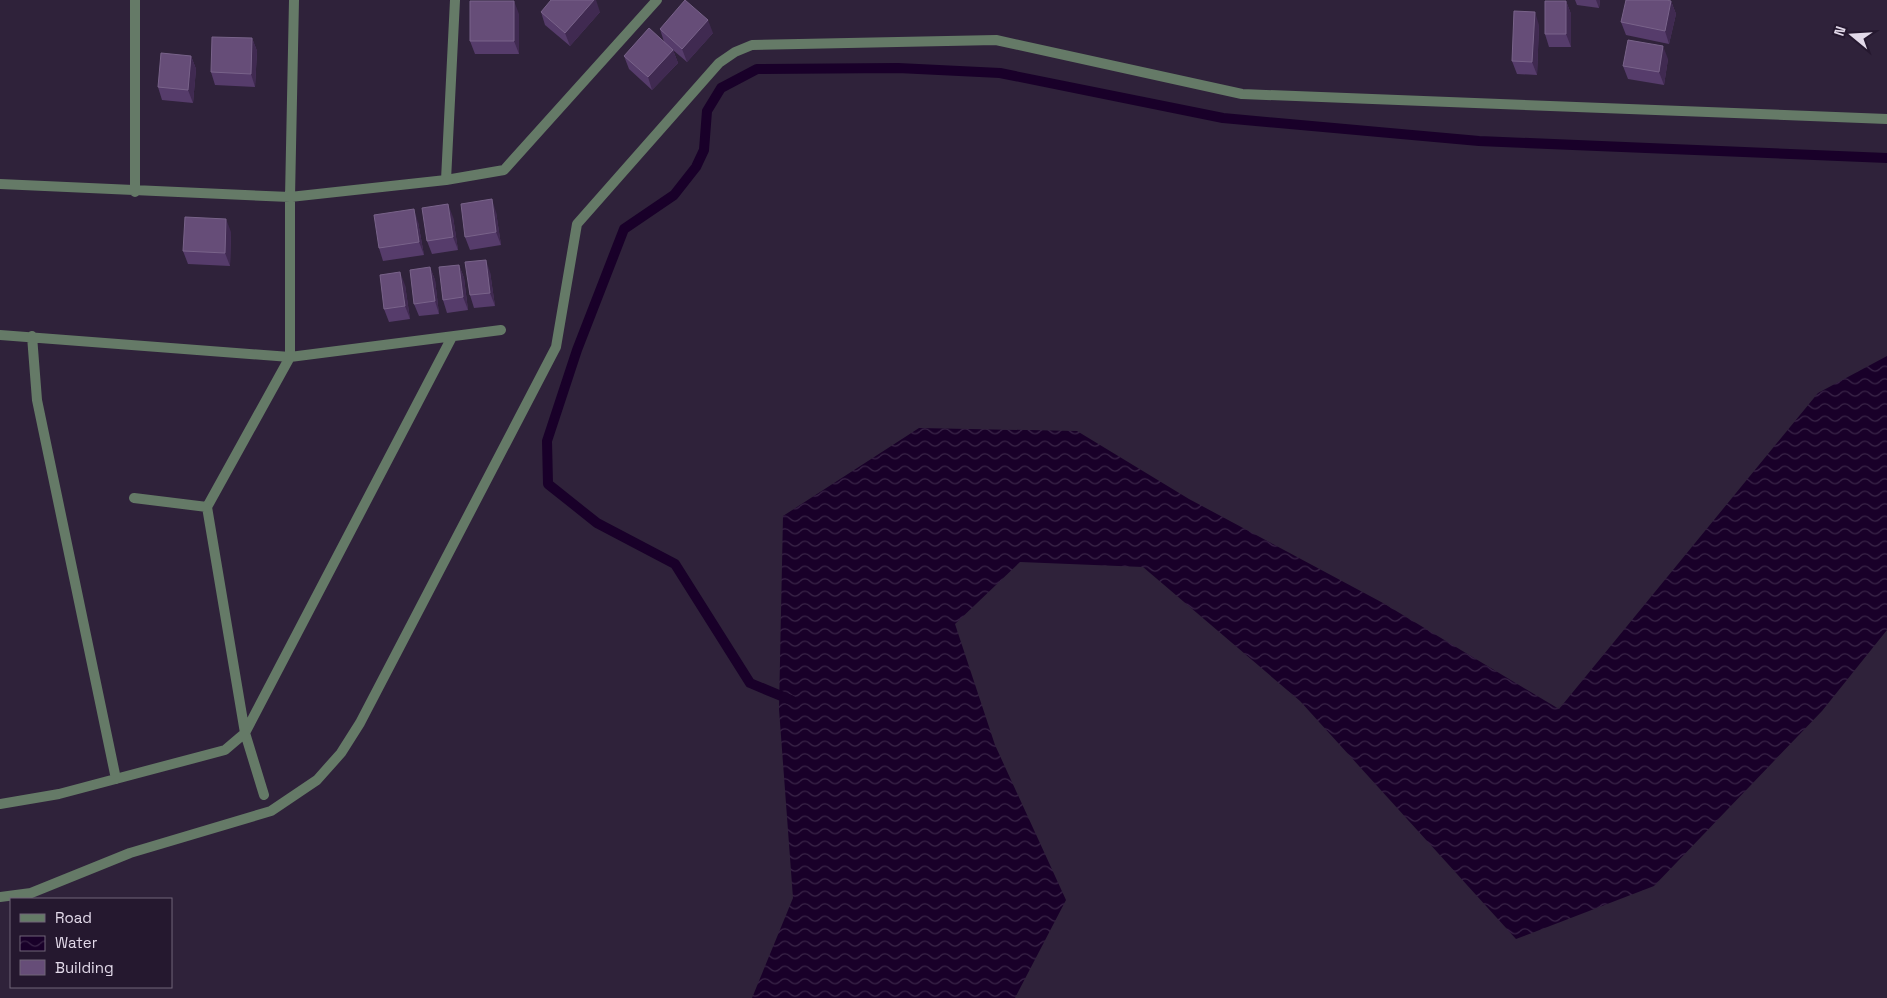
<svg xmlns="http://www.w3.org/2000/svg" width="1887" height="998" font-family="'Space Grotesk',sans-serif">
  <style>
    .water { fill: url(#water-waves) }
    .lines { fill: none; stroke-linecap: round; stroke-linejoin: round }
    .stream { stroke: #190029; stroke-width: 10 }
    .minor { stroke: #657a67; stroke-width: 10 }
    .wall { fill: #563c6b }
    .shaded-wall { fill: #402a51 }
    .building { fill: #664d78; stroke: #79638a }
  </style>
  <defs>
    <pattern id="water-waves" width="16" height="10" patternUnits="userSpaceOnUse" patternTransform="scale(1.25)"><rect width="16" height="10" fill="#190029"/><path d="M0 5q4-4 8 0t8 0" fill="none" stroke="#3a2548"/></pattern>
  </defs>
  <rect width="100%" height="100%" fill="#2f223a"/>
  <!-- water -->
  <path class="water" d="M1887,356V630L1822,711L1654,886L1516,939L1300,701L1143,567L1020,562L955,624L995,745L1066,900L1015,998H752L793,898L779,709L783,516L919,428L1077,431L1189,499L1383,603L1559,709L1818,393Z"/>
  <g class="lines">
    <!-- stream -->
    <path class="stream" d="M791,700L750,683L675,564L597,523L548,484L547,441L577,350L624,229L674,195L696,167L704,150L707,111L721,88L757,69L898,68L1000,73L1223,118L1479,141L1887,158"/>
    <!-- minor -->
    <path class="minor" d="M135,0V192
      M446,180L455,0
      M0,184L290,197L446,180L504,170L657,0
      M0,335L290,357L501,330
      M32,336L37,400L116,779
      M134,498L207,507
      M264,795L245,733L207,507L290,357V197L294,0
      M0,804L59,794L225,750L245,733L452,337
      M0,897L31,893L130,853L271,811L317,780L341,753L360,723L556,347L577,224L719,63L735,52L752,45L996,40L1242,94L1887,119"/>
  </g>
  <!-- wall -->
  <path class="wall" d="M1575,0H1600L1599,8L1577,5Z
    M1566,1L1571,14V47H1549L1545,34Z
    M1671,1L1676,14L1669,44L1626,35L1621,22Z
    M541,12H600L570,46L545,25Z
    M519,14V54H475L470,41Z
    M1539,25L1537,75L1517,74L1512,61Z
    M660,29L713,33L687,62L673,50L678,63L652,90L629,69L624,56L664,42Z
    M252,38L257,51L255,87L215,85L211,72Z
    M191,56L196,69L193,103L162,100L158,87Z
    M1668,59L1664,85L1628,79L1623,66Z
    M496,212L501,245L470,250L465,237Z
    M453,217L458,250L432,254L427,241Z
    M418,222L424,255L383,261L379,248Z
    M231,232L230,266L188,264L183,251Z
    M459,265L464,278L468,310L447,313L443,300Z
    M430,267L435,280L439,314L419,316L414,304Z
    M490,272L495,306L474,308L470,295Z
    M405,285L410,319L389,322L384,309Z"/>
  <!-- shaded-wall -->
  <path class="shaded-wall" d="M594,0H596L600,12L570,46L565,33Z
    M1596,0H1600L1599,8Z
    M514,1L519,14V54L514,41Z
    M1566,1L1571,14V47L1566,34Z
    M1671,1L1676,14L1669,44L1665,31Z
    M1535,12L1539,25L1537,75L1532,62Z
    M708,20L713,33L687,62L682,49Z
    M252,38L257,51L255,87L251,74Z
    M1663,46L1668,59L1664,85L1659,72Z
    M673,50L678,63L652,90L648,77Z
    M191,56L196,69L193,103L188,90Z
    M492,199L496,212L501,245L496,232Z
    M448,204L453,217L458,250L453,237Z
    M414,209L418,222L424,255L419,242Z
    M226,219L231,232L230,266L225,253Z
    M486,260L490,272L495,306L490,293Z
    M459,265L464,278L468,310L463,297Z
    M430,267L435,280L439,314L435,301Z
    M400,272L405,285L410,319L405,306Z"/>
  <!-- building -->
  <path class="building" d="M551,0H594L565,33L541,12Z
    M685,0L708,20L682,49L660,29Z
    M1626,0H1667L1671,1L1665,31L1621,22Z
    M470,1H514V41H470Z
    M1545,1H1566V34H1545Z
    M1514,11L1535,12L1532,62L1512,61Z
    M649,28L673,50L648,77L624,56Z
    M212,37L252,38L251,74L211,72Z
    M1628,40L1663,46L1659,72L1623,66Z
    M161,53L191,56L188,90L158,87Z
    M492,199L496,232L465,237L461,204Z
    M448,204L453,237L427,241L422,208Z
    M414,209L419,242L379,248L374,215Z
    M185,217L226,219L225,253L183,251Z
    M486,260L490,293L470,295L465,262Z
    M459,265L463,297L443,300L439,267Z
    M430,267L435,301L414,304L410,270Z
    M400,272L405,306L384,309L380,275Z"/>
  <!-- legend -->
  <rect x="10" y="898" width="162" height="90" fill="#25182f" stroke="#716579"/>
  <rect x="20" y="914" width="25" height="8" fill="#657a67" stroke="#716579"/>
  <text x="55" y="923" font-size="15" fill="#e2d9e9">Road</text>
  <rect x="20" y="936" width="25" height="15" fill="url(#water-waves)" stroke="#716579"/>
  <text x="55" y="948" font-size="15" fill="#e2d9e9">Water</text>
  <rect x="20" y="960" width="25" height="15" fill="#664d78" stroke="#716579"/>
  <text x="55" y="973" font-size="15" fill="#e2d9e9">Building</text>
  <!-- north arrow -->
  <g transform="translate(1852 35) rotate(288)" stroke="#25182f" stroke-width="4" paint-order="stroke">
  <path d="M0-4L9 19L0 12L-9 19Z" fill="#e2d9e9"/>
  <text y="-8" font-size="14" font-weight="bold" text-anchor="middle" fill="#e2d9e9">N</text>
  </g>
</svg>
